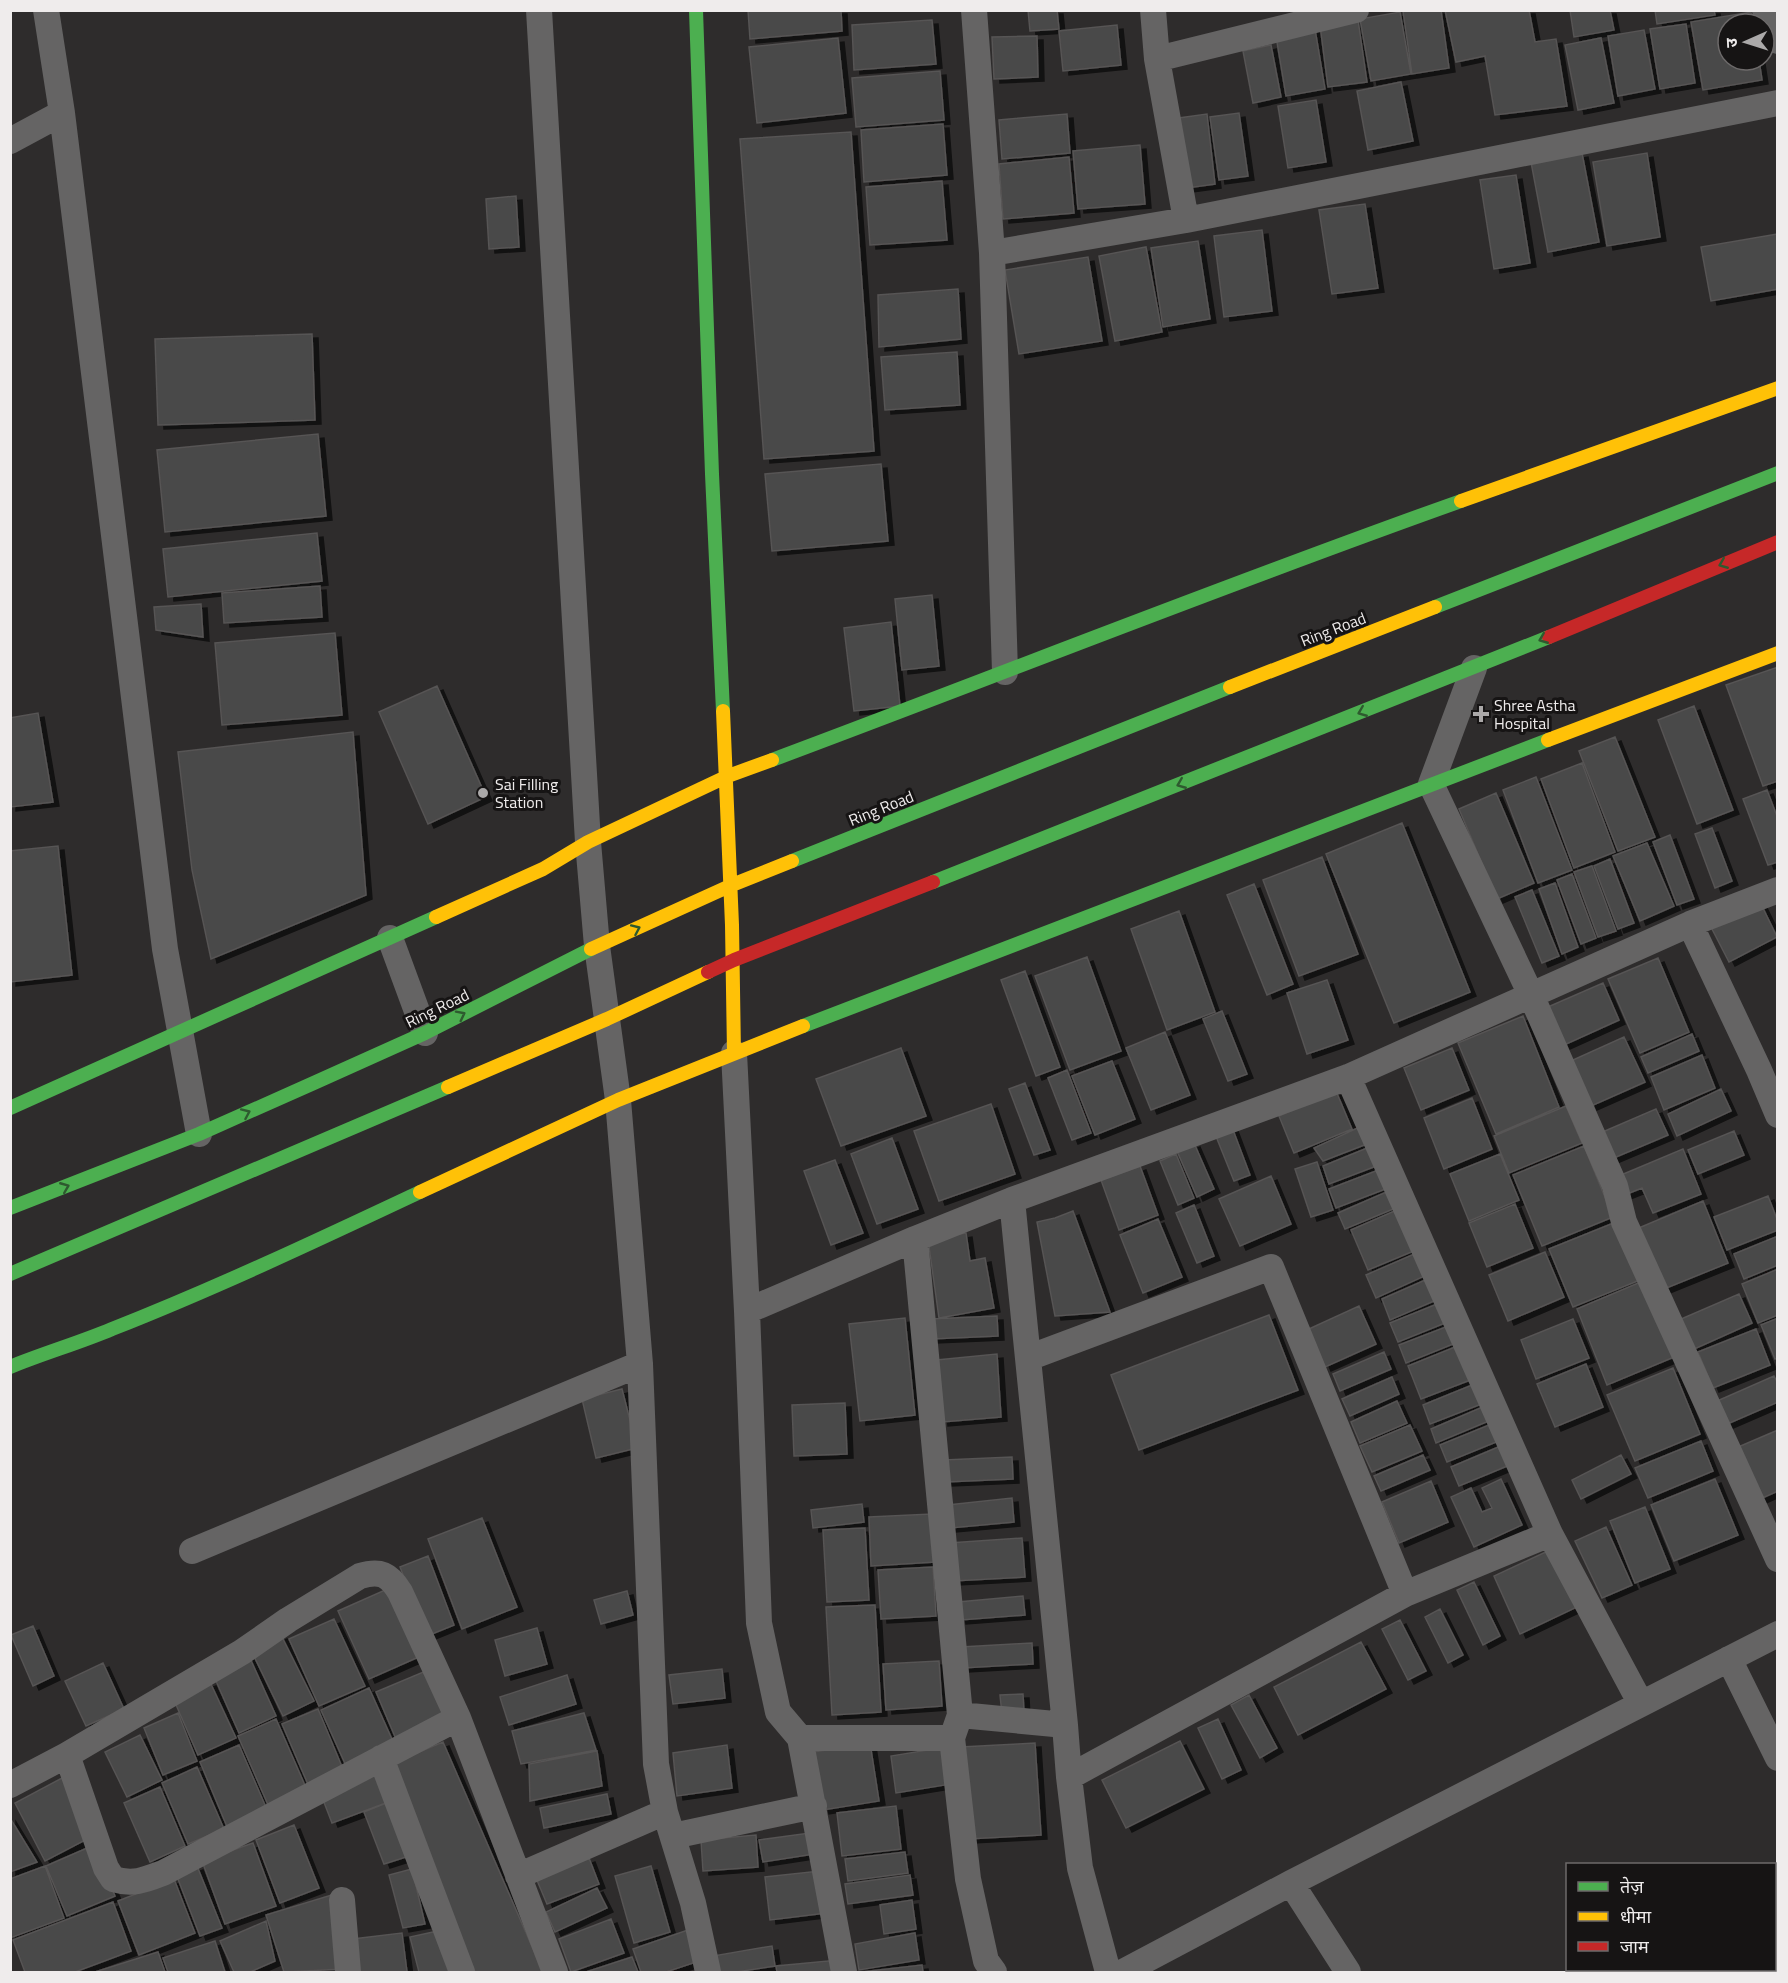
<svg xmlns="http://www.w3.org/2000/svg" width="1788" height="1983" font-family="'Titillium Web','Noto Sans Devanagari',sans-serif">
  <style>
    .building { fill: #4a4848; stroke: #565454; stroke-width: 1.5; filter: url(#shadow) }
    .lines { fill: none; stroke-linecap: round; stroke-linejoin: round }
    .street { stroke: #656464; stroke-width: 26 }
    .fast { stroke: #4caf50; stroke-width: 14 }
    .slow { stroke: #ffc107; stroke-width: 14 }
    .jam { stroke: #c62828; stroke-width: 14 }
    .oneway { stroke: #2e5a2f }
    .poi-dot { fill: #aba9a9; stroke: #161414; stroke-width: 2 }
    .labels { text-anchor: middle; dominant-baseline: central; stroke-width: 6; stroke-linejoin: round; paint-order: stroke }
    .street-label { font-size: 16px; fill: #efecec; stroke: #161414 }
    .poi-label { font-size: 16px; fill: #efecec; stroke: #161414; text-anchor: start }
  </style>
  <defs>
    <filter id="shadow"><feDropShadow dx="6" dy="4" stdDeviation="0" flood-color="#0009"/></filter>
  </defs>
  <rect width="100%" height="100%" fill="#2e2c2c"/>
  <!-- building -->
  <path class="building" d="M748,10H841L842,31L750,39Z
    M1028,10H1057L1059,29L1030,31Z
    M1441,10L1449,68L1412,74L1403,11Z
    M1445,10H1529L1535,42L1556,39L1567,106L1495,115L1485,56L1456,62Z
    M1570,10H1610L1614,30L1574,37Z
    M1655,10H1714L1715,15L1657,24Z
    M1400,12L1411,74L1371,81L1360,19Z
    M1751,12L1753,24H1728V60H1759L1762,80L1703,90L1691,22Z
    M932,20L936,64L854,70L852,25Z
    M1358,20L1367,82L1328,87L1320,25Z
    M1314,23L1325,89L1286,96L1275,30Z
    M1686,24L1695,83L1660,89L1650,29Z
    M1117,25L1121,65L1063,71L1059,31Z
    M1644,30L1655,89L1618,96L1608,36Z
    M1037,36L1038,77L994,79L992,37Z
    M838,38L846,113L757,123L749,47Z
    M1601,38L1614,103L1578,110L1565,45Z
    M1271,45L1281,97L1253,103L1243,51Z
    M940,71L944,120L856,127L852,78Z
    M1401,82L1413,141L1368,150L1357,91Z
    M1316,100L1326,162L1288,168L1278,106Z
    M1239,113L1248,176L1219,180L1210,117Z
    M1067,114L1070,153L1002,159L999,120Z
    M1207,114L1215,184L1187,188L1179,118Z
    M943,124L947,175L864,182L861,130Z
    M851,132L874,451L764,459L740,139Z
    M1140,145L1145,204L1078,209L1073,151Z
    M1582,153L1599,242L1548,252L1531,162Z
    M1647,153L1660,237L1607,246L1593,162Z
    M1069,157L1074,213L1003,219L999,164Z
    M1516,175L1530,263L1494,269L1480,180Z
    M942,181L947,240L870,245L866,187Z
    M516,196L519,247L489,249L486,199Z
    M1365,204L1378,288L1332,294L1319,210Z
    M1262,230L1272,311L1224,317L1214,236Z
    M1778,234V289L1711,301L1701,247Z
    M1198,241L1210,319L1163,327L1151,248Z
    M1146,247L1162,332L1115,341L1099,256Z
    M1088,257L1102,341L1019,354L1005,270Z
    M958,289L961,339L879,347L878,295Z
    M312,334L315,420L158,425L155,339Z
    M957,352L960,405L885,410L881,357Z
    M318,434L326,516L165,532L157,450Z
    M881,464L888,541L772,551L765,474Z
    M317,533L322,581L168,597L163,549Z
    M320,586L322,617L224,623L222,593Z
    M932,595L939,666L902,670L895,599Z
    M201,604L203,637L156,630L154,607Z
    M891,622L900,706L854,711L844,628Z
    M335,633L342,715L222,725L215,643Z
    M1778,667V781L1763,786L1726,685Z
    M437,686L486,797L428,824L379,712Z
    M1694,706L1733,810L1697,824L1658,720Z
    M38,713L53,802L10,807V718Z
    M353,732L366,895L211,959L192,870L178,752Z
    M1615,737L1655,837L1618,851L1579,751Z
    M1582,763L1615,852L1574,868L1541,779Z
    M1536,777L1572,870L1538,883L1503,790Z
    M1767,790L1778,819V862L1768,865L1743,799Z
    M1496,793L1534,883L1497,899L1459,809Z
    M1402,823L1470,992L1394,1023L1326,854Z
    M1712,828L1732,881L1715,888L1695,834Z
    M1670,835L1694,899L1677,905L1653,842Z
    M1647,843L1674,906L1640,921L1613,856Z
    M58,846L72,975L10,982V851Z
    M1322,857L1358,954L1299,976L1263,880Z
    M1610,859L1634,923L1618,929L1594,866Z
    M1592,866L1616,931L1598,937L1574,872Z
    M1572,874L1596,938L1581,944L1557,880Z
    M1555,883L1578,947L1562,954L1539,889Z
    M1254,884L1293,984L1267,995L1227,895Z
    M1532,890L1559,956L1542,963L1515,897Z
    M1760,902L1777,937L1729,962L1711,927Z
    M1179,911L1215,1012L1167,1030L1131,929Z
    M1087,957L1121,1051L1070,1070L1035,976Z
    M1658,958L1689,1032L1640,1053L1608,979Z
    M1025,971L1060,1067L1036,1076L1001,980Z
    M1327,980L1348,1040L1307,1054L1287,993Z
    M1603,983L1619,1020L1564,1045L1548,1007Z
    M1222,1011L1247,1074L1228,1081L1203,1019Z
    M1523,1016L1559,1107L1496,1134L1458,1043Z
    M1165,1032L1190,1095L1151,1110L1126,1048Z
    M1692,1034L1699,1051L1648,1073L1641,1057Z
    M1624,1037L1645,1082L1591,1106L1571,1061Z
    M901,1048L926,1116L841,1146L816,1079Z
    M1452,1048L1469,1090L1421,1110L1404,1068Z
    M1702,1055L1715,1088L1664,1110L1651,1077Z
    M1112,1061L1135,1119L1095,1135L1072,1076Z
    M1067,1070L1091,1133L1072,1140L1048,1078Z
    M1025,1083L1050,1150L1034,1155L1009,1089Z
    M1721,1089L1731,1111L1677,1136L1668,1114Z
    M1336,1091L1352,1129L1294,1153L1279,1116Z
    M1472,1098L1492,1149L1444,1169L1424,1118Z
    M991,1104L1015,1174L939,1201L914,1131Z
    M1566,1106L1582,1143L1509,1173L1494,1136Z
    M1656,1109L1668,1135L1609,1160L1598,1134Z
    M1230,1122L1250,1175L1234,1181L1213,1129Z
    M1364,1125L1372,1142L1323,1161L1314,1148Z
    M1734,1131L1744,1155L1698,1174L1688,1150Z
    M892,1138L918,1209L877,1224L851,1154Z
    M1194,1143L1214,1189L1197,1197L1177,1151Z
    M1372,1146L1379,1165L1329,1184L1323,1166Z
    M1584,1146L1613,1217L1542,1246L1513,1175Z
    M1683,1149L1701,1194L1653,1213L1642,1188L1622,1196L1614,1178Z
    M1176,1154L1194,1198L1178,1205L1160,1161Z
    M1500,1154L1519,1200L1469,1221L1450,1174Z
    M835,1160L863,1233L831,1245L804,1171Z
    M1317,1162L1333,1210L1311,1217L1295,1169Z
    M1140,1166L1158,1215L1119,1230L1101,1180Z
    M1381,1169L1388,1188L1336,1208L1329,1189Z
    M1271,1176L1291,1224L1240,1246L1219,1199Z
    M1391,1190L1398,1207L1345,1229L1338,1213Z
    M1768,1196L1778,1222V1230L1727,1250L1714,1217Z
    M1703,1201L1728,1263L1659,1291L1634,1230Z
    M1515,1204L1533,1248L1487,1267L1469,1223Z
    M1194,1205L1214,1256L1197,1263L1176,1213Z
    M1399,1209L1416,1250L1368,1270L1351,1230Z
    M1073,1211L1110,1312L1055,1316L1037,1222L1055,1218Z
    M1158,1219L1182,1277L1143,1293L1120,1235Z
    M1616,1222L1640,1280L1573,1307L1549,1249Z
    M966,1233L970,1261L985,1258L994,1308L939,1318L928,1239Z
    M1778,1236V1265L1744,1279L1734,1254Z
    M1419,1252L1429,1274L1376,1298L1366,1275Z
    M1545,1252L1564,1297L1508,1321L1489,1275Z
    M1778,1269V1315L1758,1323L1742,1284Z
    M1432,1277L1441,1298L1390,1320L1382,1299Z
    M1643,1281L1674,1357L1607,1385L1577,1309Z
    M1739,1294L1752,1323L1692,1350L1679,1320Z
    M1442,1302L1450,1321L1398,1342L1390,1323Z
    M1359,1306L1376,1344L1325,1367L1309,1329Z
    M1269,1315L1298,1390L1139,1450L1111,1375Z
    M997,1316L998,1336L930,1339V1319Z
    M905,1318L915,1415L860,1421L849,1324Z
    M1778,1318V1358L1775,1359L1761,1325Z
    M1573,1319L1589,1358L1536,1379L1521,1340Z
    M1451,1325L1458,1342L1406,1363L1399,1345Z
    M1756,1329L1770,1365L1713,1388L1698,1352Z
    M1460,1345L1473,1379L1421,1399L1408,1366Z
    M1384,1352L1391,1369L1340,1391L1333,1374Z
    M997,1354L1001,1417L942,1422L937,1360Z
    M1586,1364L1603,1407L1555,1427L1537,1384Z
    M1673,1368L1700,1434L1635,1461L1607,1395Z
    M1774,1376L1778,1384V1402L1725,1425L1715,1402Z
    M1392,1377L1399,1394L1350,1416L1342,1399Z
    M1477,1383L1484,1403L1430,1424L1423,1405Z
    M622,1389L637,1448L596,1458L582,1399Z
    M1397,1401L1407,1423L1360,1443L1351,1422Z
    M845,1403L847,1454L794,1456L792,1405Z
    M1485,1406L1491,1420L1436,1443L1431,1429Z
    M1494,1423L1501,1440L1447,1462L1440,1445Z
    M1410,1425L1422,1451L1372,1472L1360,1446Z
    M1778,1430V1491L1758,1500L1736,1448Z
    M1701,1441L1713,1471L1648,1498L1635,1468Z
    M1503,1445L1512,1464L1459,1486L1451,1467Z
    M1423,1455L1430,1470L1381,1491L1374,1476Z
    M1621,1455L1631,1474L1581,1499L1572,1480Z
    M1012,1457L1013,1479L945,1482L944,1460Z
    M1501,1479L1522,1525L1474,1547L1451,1497L1471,1488L1482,1512L1492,1508L1482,1488Z
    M1715,1479L1738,1535L1674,1561L1651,1505Z
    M1431,1481L1448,1522L1399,1543L1382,1502Z
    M1012,1498L1014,1522L950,1528L948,1505Z
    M862,1504L864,1522L813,1528L811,1510Z
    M1645,1507L1670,1569L1635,1583L1610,1521Z
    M932,1514L935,1562L871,1566L869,1517Z
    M482,1518L517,1607L462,1629L428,1539Z
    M1606,1527L1632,1585L1602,1598L1575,1541Z
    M865,1528L869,1600L827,1602L823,1530Z
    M1022,1538L1025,1577L952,1581L949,1543Z
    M1550,1550L1577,1607L1520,1634L1494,1576Z
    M428,1556L454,1625L427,1636L400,1567Z
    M933,1567L936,1616L881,1619L878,1570Z
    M1474,1582L1500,1636L1483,1645L1457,1590Z
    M392,1587L423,1655L369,1679L338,1611Z
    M627,1591L633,1615L601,1624L594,1600Z
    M1023,1596L1025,1615L960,1620L958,1602Z
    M875,1605L881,1712L832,1715L826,1607Z
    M1440,1609L1463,1655L1448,1663L1425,1617Z
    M334,1619L365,1686L319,1706L289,1639Z
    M1400,1620L1426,1671L1408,1680L1382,1629Z
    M33,1626L54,1676L33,1686L11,1635Z
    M537,1628L547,1664L505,1676L495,1640Z
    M281,1635L314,1701L283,1716L251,1650Z
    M1361,1642L1386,1689L1298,1735L1274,1687Z
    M1032,1643L1033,1664L962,1668L961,1647Z
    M249,1656L276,1716L239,1733L212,1672Z
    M939,1661L942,1706L886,1710L883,1664Z
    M103,1663L124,1709L86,1726L65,1681Z
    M433,1668L452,1716L396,1739L376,1692Z
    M722,1669L725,1698L673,1704L669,1675Z
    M567,1675L576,1704L509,1725L500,1697Z
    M210,1682L236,1738L198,1755L173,1698Z
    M369,1688L395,1746L347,1768L321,1710Z
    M1023,1694L1024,1712L1002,1714L1000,1695Z
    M1249,1695L1277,1748L1260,1758L1231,1705Z
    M318,1709L345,1774L310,1789L282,1724Z
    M178,1713L197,1761L163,1775L144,1728Z
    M584,1713L596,1750L521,1764L512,1731Z
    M276,1719L307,1790L269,1807L238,1736Z
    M1218,1719L1241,1770L1222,1779L1198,1728Z
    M140,1735L162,1780L127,1797L105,1752Z
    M1180,1741L1204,1789L1126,1828L1102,1780Z
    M443,1742L543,1972H475L386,1766Z
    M870,1743L879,1801L823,1810L814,1752Z
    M1035,1743L1041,1835L967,1839L961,1747Z
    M239,1745L268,1812L228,1829L200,1762Z
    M727,1745L732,1788L677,1796L673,1753Z
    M946,1747L951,1784L896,1793L891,1756Z
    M597,1751L602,1786L530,1801L529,1764Z
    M197,1767L224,1829L188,1844L162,1783Z
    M379,1770L391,1801L332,1823L320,1792Z
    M62,1778L93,1836L45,1861L15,1803Z
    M160,1787L185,1846L150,1862L124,1803Z
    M607,1794L611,1814L544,1828L540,1808Z
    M389,1802L406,1857L384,1864L364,1812Z
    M896,1806L901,1849L842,1856L837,1813Z
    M10,1818L37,1862L10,1872Z
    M294,1825L319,1888L280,1903L256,1840Z
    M817,1832L820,1853L763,1862L759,1840Z
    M756,1835L758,1867L703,1871L701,1840Z
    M253,1843L276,1906L225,1924L202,1861Z
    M94,1845L115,1896L67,1916L46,1866Z
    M905,1852L908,1873L848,1881L845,1859Z
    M589,1858L599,1884L547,1904L536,1878Z
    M45,1866L64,1918L10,1938V1879Z
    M197,1866L222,1928L200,1936L176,1874Z
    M651,1866L670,1932L634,1943L615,1876Z
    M412,1869L425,1924L403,1928L389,1875Z
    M820,1871L826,1913L770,1920L765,1877Z
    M910,1875L913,1895L848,1904L845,1884Z
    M174,1879L195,1933L139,1955L118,1901Z
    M597,1888L607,1908L555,1932L546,1912Z
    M335,1894L344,1969L284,1972L266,1915Z
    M912,1900L916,1929L884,1934L880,1905Z
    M113,1902L131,1951L75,1972H25L13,1940Z
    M611,1919L624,1953L571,1972L559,1939Z
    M266,1921L275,1961L250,1972H234L220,1941Z
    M688,1930L699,1961L666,1972H641L633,1949Z
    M438,1931L451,1972H419L410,1937Z
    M402,1933L407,1972H357L353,1939Z
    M915,1933L919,1960L859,1970L855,1944Z
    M215,1941L225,1972H168L163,1958Z
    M772,1946L775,1966L736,1972H716L713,1956Z
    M158,1952L165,1972H95Z
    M632,1957L638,1972H586Z
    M839,1960L841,1972H777L776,1966Z
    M922,1965L923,1972H861Z"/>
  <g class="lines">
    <!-- street -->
    <path class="street" d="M46,10L62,113L165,949L199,1134
      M539,10L588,842L597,946L618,1100L640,1364L656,1764L665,1812L693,1903L708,1972
      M974,10L992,253L1005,672
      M1153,10L1157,59
      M1765,10L1778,41
      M10,141L62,113
      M1186,220L1157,59L1356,10
      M992,253L1186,220L1778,103
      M1474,668L1431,784L1531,995L1615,1186L1624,1222L1778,1559
      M1690,924L1759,1070L1778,1115
      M390,938L425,1033
      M734,1053L747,1311L759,1623L778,1712L800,1738L844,1972
      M1348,1077L1550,1534L1641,1704
      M1012,1200L1065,1725L1069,1777L1080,1868L1108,1972
      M915,1239L960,1715
      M747,1311L915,1239L1012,1200L1348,1077L1690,924L1778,890
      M1028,1358L1271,1267L1405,1594
      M192,1551L640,1364
      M1729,1659L1778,1758
      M800,1738H952L960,1715L1065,1725
      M952,1738L968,1879L986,1961L994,1972
      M67,1755L106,1868L113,1879C133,1885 145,1880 163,1873L458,1718
      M381,1758L462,1972
      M1069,1777L1405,1594L1550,1534
      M10,1785L67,1755L242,1652L288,1620L360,1576C380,1570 389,1574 400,1592L458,1718L555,1972
      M673,1836L814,1806
      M518,1876L665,1812
      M1291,1883L1348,1972
      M342,1900L348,1972
      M1123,1972L1291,1883L1778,1634"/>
    <!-- fast -->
    <path class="fast" d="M696,10L712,474L723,711
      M1435,607L1778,473
      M772,760C1002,674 1230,583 1461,501
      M792,861L1230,687
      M933,882L1549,637
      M803,1026L1548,740
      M10,1108L436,917
      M10,1208L199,1134L316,1082L425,1033L591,949
      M10,1274L448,1087
      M10,1367C44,1353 79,1343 112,1329C216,1288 318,1240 420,1192"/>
    <!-- slow -->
    <path class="slow" d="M1461,501L1778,388
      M1230,687L1435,607
      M723,711L732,925L734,1053
      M1548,740L1778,653
      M436,917L543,869L588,842L728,776L772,760
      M591,949L732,885L792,861
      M448,1087L607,1019L708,972
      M420,1192L618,1100L803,1026"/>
    <!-- jam -->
    <path class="jam" d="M1549,637L1778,542
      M708,972L734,960L933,882"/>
  </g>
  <!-- one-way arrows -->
  <defs><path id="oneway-chevron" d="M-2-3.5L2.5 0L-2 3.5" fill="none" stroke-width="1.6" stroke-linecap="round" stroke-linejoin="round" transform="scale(1.5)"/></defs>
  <g class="oneway">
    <use href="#oneway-chevron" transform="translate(1723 564) rotate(158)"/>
    <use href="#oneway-chevron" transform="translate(1543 639) rotate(158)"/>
    <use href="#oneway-chevron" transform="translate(1362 712) rotate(158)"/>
    <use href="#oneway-chevron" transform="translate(1181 784) rotate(158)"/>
    <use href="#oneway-chevron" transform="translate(636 929) rotate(-24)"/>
    <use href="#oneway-chevron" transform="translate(461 1015) rotate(-27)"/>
    <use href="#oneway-chevron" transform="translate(246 1113) rotate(-24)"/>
    <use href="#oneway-chevron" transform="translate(65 1187) rotate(-22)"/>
  </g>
  <!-- markers -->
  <g class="poi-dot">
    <path d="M1478 705h6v6h6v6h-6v6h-6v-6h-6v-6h6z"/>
    <circle cx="483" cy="793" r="6"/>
  </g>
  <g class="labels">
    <!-- street labels -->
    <g class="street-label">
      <text transform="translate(1333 629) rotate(-21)">Ring Road</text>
      <text transform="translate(881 808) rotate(-22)">Ring Road</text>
      <text transform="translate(437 1008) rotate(-26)">Ring Road</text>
    </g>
    <!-- poi labels -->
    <g class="poi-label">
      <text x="1494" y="705">Shree Astha<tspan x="1494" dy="18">Hospital</tspan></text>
      <text x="495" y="784">Sai Filling<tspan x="495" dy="18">Station</tspan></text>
    </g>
  </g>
  <!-- border -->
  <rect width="1788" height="1983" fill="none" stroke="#efecec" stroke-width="24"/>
  <!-- legend -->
  <rect x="1566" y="1863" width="210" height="108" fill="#161414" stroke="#6d6a6a" stroke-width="1.5"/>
  <rect x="1578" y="1882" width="30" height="9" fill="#4caf50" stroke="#6d6a6a" stroke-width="1.5"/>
  <text x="1620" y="1893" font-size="18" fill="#efecec">तेज़</text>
  <rect x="1578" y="1912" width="30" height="9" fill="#ffc107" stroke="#6d6a6a" stroke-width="1.5"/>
  <text x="1620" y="1923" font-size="18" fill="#efecec">धीमा</text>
  <rect x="1578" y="1942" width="30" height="9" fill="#c62828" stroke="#6d6a6a" stroke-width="1.5"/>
  <text x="1620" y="1953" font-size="18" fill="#efecec">जाम</text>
  <!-- north arrow -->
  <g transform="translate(1746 42) rotate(267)"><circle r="28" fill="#161414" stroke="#6d6a6a" stroke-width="1.5"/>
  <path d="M0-4.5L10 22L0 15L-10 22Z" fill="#aba9a9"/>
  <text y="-9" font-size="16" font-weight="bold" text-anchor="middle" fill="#efecec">उ</text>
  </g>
</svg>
